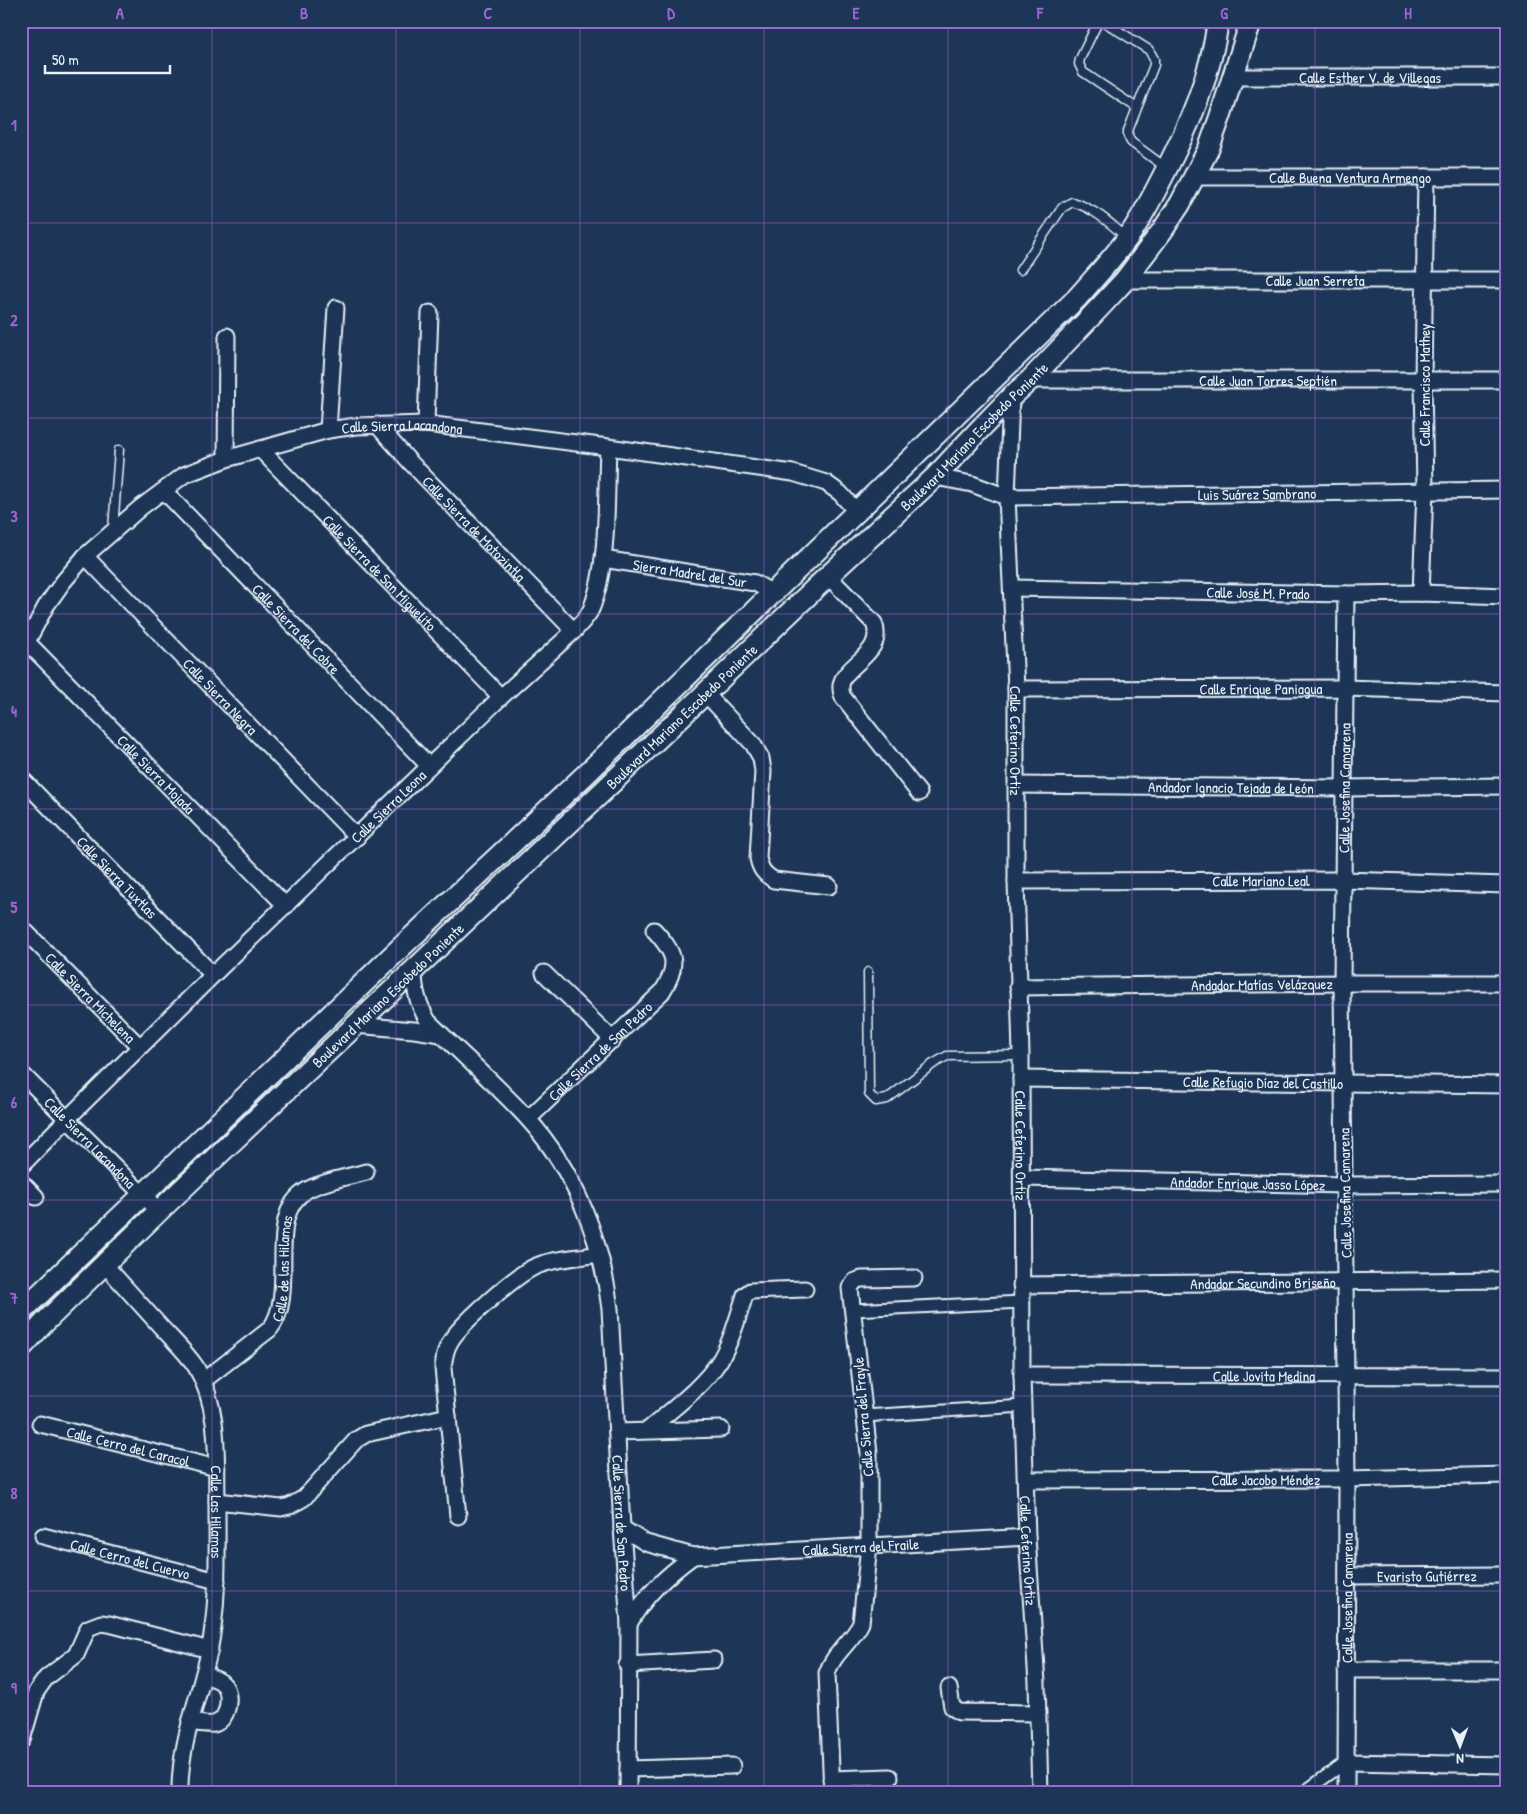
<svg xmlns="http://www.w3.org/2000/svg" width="1527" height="1814" font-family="'Patrick Hand',sans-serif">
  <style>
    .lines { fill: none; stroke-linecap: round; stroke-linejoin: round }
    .service-casing { stroke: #e8f1f8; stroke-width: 11 }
    .pedestrian-casing { stroke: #e8f1f8; stroke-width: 15 }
    .minor-casing { stroke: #e8f1f8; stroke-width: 19 }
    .tertiary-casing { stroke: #e8f1f8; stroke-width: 24 }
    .service { stroke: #1d3557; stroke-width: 8 }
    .pedestrian { stroke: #1d3557; stroke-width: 11 }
    .minor { stroke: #1d3557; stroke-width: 15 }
    .tertiary { stroke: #1d3557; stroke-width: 20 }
    .grid { fill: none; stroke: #9c67d0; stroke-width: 1; stroke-opacity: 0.55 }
    .labels { text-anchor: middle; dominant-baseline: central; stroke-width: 4.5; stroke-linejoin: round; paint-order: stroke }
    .street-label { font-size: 15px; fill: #e8f1f8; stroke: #1d3557 }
    .neatline { fill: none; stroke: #9c67d0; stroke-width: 2 }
    .grid-label { font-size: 16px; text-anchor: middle; font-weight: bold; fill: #9c67d0 }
  </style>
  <rect width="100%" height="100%" fill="#1d3557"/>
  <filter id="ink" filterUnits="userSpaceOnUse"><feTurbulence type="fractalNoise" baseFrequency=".02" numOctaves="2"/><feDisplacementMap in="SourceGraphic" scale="10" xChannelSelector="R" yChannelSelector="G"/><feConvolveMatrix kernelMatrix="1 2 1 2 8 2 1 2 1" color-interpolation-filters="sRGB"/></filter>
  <g filter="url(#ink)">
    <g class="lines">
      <defs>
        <path id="service" d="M1137,108L1083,72L1079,64L1080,59L1098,22L1106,23L1149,50L1154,59V65L1128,131V136L1131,142L1165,167
          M1020,270L1062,208L1072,202C1094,208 1111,224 1127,238
          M113,529L119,450
          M868,972L869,1094L876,1101L887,1099L933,1064L947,1056L1021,1055"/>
        <path id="pedestrian" d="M852,1310L1022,1302
          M864,1416L1024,1406
          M1303,1793L1346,1762"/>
        <g id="minor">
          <path id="s1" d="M1232,77H1506"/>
          <path id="s2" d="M1194,177H1506"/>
          <path id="s3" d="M1125,280H1506"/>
          <path id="s4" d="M1030,380H1506"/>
          <path id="s5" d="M1011,397L1007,497L1016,689V881L1021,1055L1022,1375L1027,1537L1037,1683L1040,1793"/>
          <path d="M426,424L430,313"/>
          <path id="s6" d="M377,425L410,462L574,631"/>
          <path d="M328,430L336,308"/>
          <path id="s7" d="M260,449L501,697"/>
          <path d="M226,459L227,336"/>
          <path id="s8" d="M935,477L972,484L1007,497L1506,490"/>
          <path id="s9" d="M164,491L429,766"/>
          <path id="s10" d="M85,556L357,837"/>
          <path id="s11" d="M603,559L755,583L773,593"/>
          <path d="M828,576L874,623C888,659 829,666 843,697L919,793"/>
          <path id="s12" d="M1012,588L1346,594L1421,593L1506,596"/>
          <path d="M1421,593L1425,490L1423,381L1426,177"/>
          <path id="s13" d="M27,642L286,906"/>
          <path id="s14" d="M21,653L46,606L63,582L85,556L140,508L184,475L226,459L328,430L356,426L426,424L608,447L793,473L826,483L840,493L856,511"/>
          <path id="s15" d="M1016,689L1344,688L1506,693"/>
          <path d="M706,694L753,744L761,758L763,771L758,858C760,869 764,874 774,880L829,886"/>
          <path id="s16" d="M21,778L213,975"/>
          <path id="s17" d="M1016,785L1344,788L1506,786"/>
          <path id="s18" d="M1016,881L1343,880L1506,885"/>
          <path id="s19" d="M21,927L139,1046"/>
          <path id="s20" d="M414,970C414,990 418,1004 428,1021C461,1054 497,1085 528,1119C575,1171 602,1241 610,1309L622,1528L629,1624L628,1793"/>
          <path d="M544,973L613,1040"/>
          <path id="s21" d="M1018,987L1342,983H1506"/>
          <path d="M355,1025L414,1030L441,1034"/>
          <path id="s22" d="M21,1073L159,1211"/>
          <path id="s23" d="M1021,1079L1506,1085"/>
          <path id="s24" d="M528,1119L662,992C680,964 675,953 654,930"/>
          <path id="s25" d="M21,1166L67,1119L213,975L501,697L574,631C581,623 589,616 592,607C609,562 606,495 608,447"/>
          <path id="s26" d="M1022,1178L1345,1185L1506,1184"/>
          <path d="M21,1182L36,1197"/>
          <path id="s27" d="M105,1265C124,1286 142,1306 161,1327C173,1340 186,1352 196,1367C220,1408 216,1455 217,1501C217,1551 219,1602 209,1652C199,1699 179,1744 180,1793"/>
          <path id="s28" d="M1021,1285L1506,1280"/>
          <path id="s29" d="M1022,1375L1506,1376"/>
          <path id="s30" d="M203,1381L270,1329C299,1292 263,1215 307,1190C323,1181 348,1177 366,1172"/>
          <path id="s31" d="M40,1424L217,1468"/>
          <path d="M648,1430C671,1410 703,1387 720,1360C732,1340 738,1317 745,1295L750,1291L805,1289"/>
          <path d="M617,1432L721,1429"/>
          <path id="s32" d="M1026,1480L1347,1479L1506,1475"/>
          <path d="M217,1501L281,1508L290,1506L304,1498L356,1440L366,1434L448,1416"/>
          <path d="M458,1516L443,1368C444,1359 445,1350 450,1342C460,1324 513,1278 532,1268C552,1258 578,1258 599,1254"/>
          <path id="s33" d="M622,1528L646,1543L693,1556L1027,1537"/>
          <path id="s34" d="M43,1536L217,1581"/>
          <path id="s35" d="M1347,1576L1506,1575"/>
          <path d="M629,1624C645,1595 666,1576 693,1556"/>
          <path d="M627,1665L714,1660"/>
          <path d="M1346,1670H1506"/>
          <path d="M949,1688L952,1707L959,1712L1038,1713"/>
          <path d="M190,1722C198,1723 207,1725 214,1724C229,1720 233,1692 222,1683C218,1679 210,1677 204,1675"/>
          <path d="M22,1740L36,1692L46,1678L76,1655L88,1628L101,1623L109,1624L210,1650"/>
          <path d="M1346,1762L1506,1765"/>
          <path d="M628,1769L732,1766"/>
          <path d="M831,1779L890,1777"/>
          <path d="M832,1793L827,1673C834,1652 852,1642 861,1623L869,1545V1453L850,1288L855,1281L861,1279L914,1278"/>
          <path id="s36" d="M1346,1793L1347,1479L1342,983L1346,594"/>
        </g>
        <g id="tertiary">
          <path d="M21,1312L396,952L583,777L1077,298C1094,279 1111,260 1127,239C1141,219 1152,198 1163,176C1188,128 1211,76 1218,21"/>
          <path id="s37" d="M21,1348L43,1324L159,1211L600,794L828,576L935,477L978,431L1011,397L1030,380L1101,306L1125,280L1162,231L1180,204L1194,177L1209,148L1220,117L1251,21"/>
        </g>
      </defs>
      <!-- service casing -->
      <use href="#service" class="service-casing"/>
      <!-- pedestrian casing -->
      <use href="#pedestrian" class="pedestrian-casing"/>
      <!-- minor casing -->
      <use href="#minor" class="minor-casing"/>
      <!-- tertiary casing -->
      <use href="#tertiary" class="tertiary-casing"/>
      <!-- service -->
      <use href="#service" class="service"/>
      <!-- pedestrian -->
      <use href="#pedestrian" class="pedestrian"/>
      <!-- minor -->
      <use href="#minor" class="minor"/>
      <!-- tertiary -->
      <use href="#tertiary" class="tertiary"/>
    </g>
  </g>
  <!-- grid -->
  <path class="grid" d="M212,21V1793M396,21V1793M580,21V1793M764,21V1793M948,21V1793M1132,21V1793M1315,21V1793M21,223H1506M21,418H1506M21,614H1506M21,809H1506M21,1005H1506M21,1200H1506M21,1396H1506M21,1591H1506"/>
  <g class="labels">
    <!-- street labels -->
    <g class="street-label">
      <text stroke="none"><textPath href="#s1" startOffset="138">Calle Esther V. de Villegas</textPath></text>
      <text stroke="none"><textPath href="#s2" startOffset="156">Calle Buena Ventura Armengo</textPath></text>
      <text stroke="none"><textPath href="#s3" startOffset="190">Calle Juan Serreta</textPath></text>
      <text stroke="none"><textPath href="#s4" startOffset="238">Calle Juan Torres Septién</textPath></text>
      <text transform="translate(1424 385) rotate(-90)">Calle Francisco Mathey</text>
      <text stroke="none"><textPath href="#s14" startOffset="470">Calle Sierra Lacandona</textPath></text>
      <text stroke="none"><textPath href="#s37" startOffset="1319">Boulevard Mariano Escobedo Poniente</textPath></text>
      <text stroke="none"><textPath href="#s8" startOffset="325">Luis Suárez Sambrano</textPath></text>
      <text stroke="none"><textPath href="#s6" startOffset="142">Calle Sierra de Motozintla</textPath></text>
      <text stroke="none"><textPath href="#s7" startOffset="172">Calle Sierra de San Miguelito</textPath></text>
      <text stroke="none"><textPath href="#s11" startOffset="88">Sierra Madrel del Sur</textPath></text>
      <text stroke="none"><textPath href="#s12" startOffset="246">Calle José M. Prado</textPath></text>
      <text stroke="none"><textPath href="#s9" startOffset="191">Calle Sierra del Cobre</textPath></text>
      <text stroke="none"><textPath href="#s15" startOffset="245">Calle Enrique Paniagua</textPath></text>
      <text stroke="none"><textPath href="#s10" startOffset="195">Calle Sierra Negra</textPath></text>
      <text stroke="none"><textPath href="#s37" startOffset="914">Boulevard Mariano Escobedo Poniente</textPath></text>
      <text stroke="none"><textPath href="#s5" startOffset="344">Calle Ceferino Ortiz</textPath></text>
      <text stroke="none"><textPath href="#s13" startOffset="185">Calle Sierra Mojada</textPath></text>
      <text stroke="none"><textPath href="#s17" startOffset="215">Andador Ignacio Tejada de León</textPath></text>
      <text stroke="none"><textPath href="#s36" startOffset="1005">Calle Josefina Camarena</textPath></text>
      <text stroke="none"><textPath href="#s25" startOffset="514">Calle Sierra Leona</textPath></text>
      <text stroke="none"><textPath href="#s16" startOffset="138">Calle Sierra Tuxtlas</textPath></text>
      <text stroke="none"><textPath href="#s18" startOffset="245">Calle Mariano Leal</textPath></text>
      <text stroke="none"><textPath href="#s21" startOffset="244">Andador Matías Velázquez</textPath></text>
      <text stroke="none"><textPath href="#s37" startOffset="509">Boulevard Mariano Escobedo Poniente</textPath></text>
      <text stroke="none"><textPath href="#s19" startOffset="99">Calle Sierra Michelena</textPath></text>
      <text stroke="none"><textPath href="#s24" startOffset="99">Calle Sierra de San Pedro</textPath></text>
      <text stroke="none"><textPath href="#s23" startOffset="242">Calle Refugio Díaz del Castillo</textPath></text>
      <text stroke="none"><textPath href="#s22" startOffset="98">Calle Sierra Lacandona</textPath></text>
      <text stroke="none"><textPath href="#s5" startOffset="749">Calle Ceferino Ortiz</textPath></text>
      <text stroke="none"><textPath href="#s26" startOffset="226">Andador Enrique Jasso López</textPath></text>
      <text transform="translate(1345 1193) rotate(-91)">Calle Josefina Camarena</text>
      <text stroke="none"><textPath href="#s30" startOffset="148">Calle de las Hilamas</textPath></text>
      <text stroke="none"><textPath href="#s28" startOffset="242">Andador Secundino Briseño</textPath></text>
      <text stroke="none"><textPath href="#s29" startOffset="242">Calle Jovita Medina</textPath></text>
      <text transform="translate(863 1417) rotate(-95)">Calle Sierra del Frayle</text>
      <text stroke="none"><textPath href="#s31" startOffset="91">Calle Cerro del Caracol</textPath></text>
      <text stroke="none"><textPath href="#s32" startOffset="240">Calle Jacobo Méndez</textPath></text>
      <text stroke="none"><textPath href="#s27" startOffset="285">Calle Las Hilamas</textPath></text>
      <text stroke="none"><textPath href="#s20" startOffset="618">Calle Sierra de San Pedro</textPath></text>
      <text stroke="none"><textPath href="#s33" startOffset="245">Calle Sierra del Fraile</textPath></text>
      <text stroke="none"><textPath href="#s5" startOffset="1154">Calle Ceferino Ortiz</textPath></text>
      <text stroke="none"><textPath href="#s34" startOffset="90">Calle Cerro del Cuervo</textPath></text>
      <text stroke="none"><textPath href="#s35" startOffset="80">Evaristo Gutiérrez</textPath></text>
      <text stroke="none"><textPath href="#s36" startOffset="195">Calle Josefina Camarena</textPath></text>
    </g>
  </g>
  <!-- margin -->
  <rect width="1527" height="1814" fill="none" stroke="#1d3557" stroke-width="55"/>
  <!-- north arrow -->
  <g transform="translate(1460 1746) rotate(179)" stroke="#1d3557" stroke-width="4" paint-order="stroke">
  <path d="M0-4L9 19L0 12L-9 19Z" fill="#e8f1f8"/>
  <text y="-8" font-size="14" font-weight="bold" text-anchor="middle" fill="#e8f1f8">N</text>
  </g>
  <!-- scale -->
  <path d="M45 65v8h125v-8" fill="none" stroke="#e8f1f8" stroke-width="2.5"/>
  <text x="52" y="65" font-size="15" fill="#e8f1f8" stroke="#1d3557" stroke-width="4" paint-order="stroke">50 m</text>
  <rect x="28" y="28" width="1472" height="1758" class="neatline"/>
  <g class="grid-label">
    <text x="120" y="19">A</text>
    <text x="304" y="19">B</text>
    <text x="488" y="19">C</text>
    <text x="671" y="19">D</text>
    <text x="856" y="19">E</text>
    <text x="1040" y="19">F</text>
    <text x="1224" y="19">G</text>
    <text x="1408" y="19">H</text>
    <text x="14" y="131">1</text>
    <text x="14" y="326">2</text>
    <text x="14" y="522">3</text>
    <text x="14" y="717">4</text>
    <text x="14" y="913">5</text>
    <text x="14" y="1108">6</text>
    <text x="14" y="1304">7</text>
    <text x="14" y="1499">8</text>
    <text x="14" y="1694">9</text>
  </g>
</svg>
